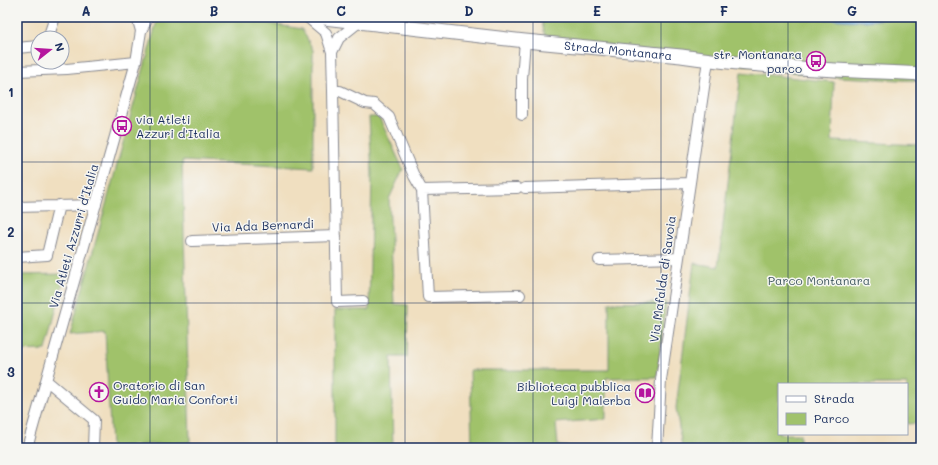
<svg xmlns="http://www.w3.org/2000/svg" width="938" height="465" font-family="Mali,sans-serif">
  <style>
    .green { fill: #a0c26b; stroke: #5e7864 }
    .water { fill: #67addd; stroke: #416e9e }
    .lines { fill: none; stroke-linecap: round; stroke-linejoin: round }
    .minor-casing { stroke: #86878f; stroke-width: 12 }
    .tertiary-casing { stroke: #86878f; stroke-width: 15 }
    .minor { stroke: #fff; stroke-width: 10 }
    .tertiary { stroke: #fff; stroke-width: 13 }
    .grid { fill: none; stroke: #1b2f5e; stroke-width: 1; stroke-opacity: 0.55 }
    .labels { text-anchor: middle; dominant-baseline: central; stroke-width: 3; stroke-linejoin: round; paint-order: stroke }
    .street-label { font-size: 12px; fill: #1b2f5e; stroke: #f6f6f2 }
    .poi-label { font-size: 12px; fill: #1b2f5e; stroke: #f6f6f2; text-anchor: end }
    .park-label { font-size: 12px; fill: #435b62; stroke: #f6f6f2 }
    .neatline { fill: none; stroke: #1b2f5e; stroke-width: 1.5 }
    .grid-label { font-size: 13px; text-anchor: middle; font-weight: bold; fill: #1b2f5e }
  </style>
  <rect width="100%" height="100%" fill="#f6f6f2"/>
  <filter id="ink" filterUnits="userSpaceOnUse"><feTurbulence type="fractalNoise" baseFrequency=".025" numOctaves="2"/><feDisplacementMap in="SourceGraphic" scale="8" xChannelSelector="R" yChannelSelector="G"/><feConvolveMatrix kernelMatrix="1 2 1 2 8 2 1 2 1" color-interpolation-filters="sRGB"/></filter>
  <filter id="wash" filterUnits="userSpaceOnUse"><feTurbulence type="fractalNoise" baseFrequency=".012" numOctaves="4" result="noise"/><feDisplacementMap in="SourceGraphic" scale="16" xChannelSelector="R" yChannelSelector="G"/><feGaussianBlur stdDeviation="0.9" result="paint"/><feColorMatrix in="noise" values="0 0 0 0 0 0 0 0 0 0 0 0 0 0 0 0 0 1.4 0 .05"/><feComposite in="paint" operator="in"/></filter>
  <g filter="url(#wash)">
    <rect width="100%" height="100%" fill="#f0dfc0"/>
    <!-- green -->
    <path class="green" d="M158,17H227L302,29L313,50V168L182,161L190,442L111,447L105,331L70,334Z
      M541,17H792L863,21L921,17V81L818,76L545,36Z
      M741,72L834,82L832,141L921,145V423L907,424V384H779V434H800V448L682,447L676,408L694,263L718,267Z
      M369,117H379L403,169L389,199L394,304L408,305L407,357H391L393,448H335V310H369L372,174Z
      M65,274L46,350L17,351V275Z
      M666,302L657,377L606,378V419L556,423L558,446L589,448H472L470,370H609V303Z"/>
    <!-- water -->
    <path class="water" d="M792,17H907L863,21Z"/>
  </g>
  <g filter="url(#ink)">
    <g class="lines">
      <defs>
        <path id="minor" d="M137,17L141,31
          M307,17L326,33L332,52L333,91H340L365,103L374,104L389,117L414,176L422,190L428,297L520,295
          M48,38L55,17
          M17,48L38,46
          M332,52L339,38L359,22
          M17,71L67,69L136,62
          M333,91L337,302L363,301
          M522,115V78L525,41
          M525,188L690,183
          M422,190L517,188
          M17,207L96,205
          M192,241L336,236
          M17,257L47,255L59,205
          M599,260L679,258
          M47,381L94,420L93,448
          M27,448L136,62L141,31L148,17
          M657,448L661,380L708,60"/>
        <g id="tertiary">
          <path id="s1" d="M315,17L525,41L681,56C761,68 841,70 921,74"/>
        </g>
      </defs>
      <!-- minor casing -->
      <use href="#minor" class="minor-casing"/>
      <!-- tertiary casing -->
      <use href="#tertiary" class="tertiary-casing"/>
      <!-- minor -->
      <use href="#minor" class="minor"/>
      <!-- tertiary -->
      <use href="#tertiary" class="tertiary"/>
    </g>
  </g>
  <!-- grid -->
  <path class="grid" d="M150,17V448M277,17V448M405,17V448M533,17V448M661,17V448M788,17V384M17,162H921M17,303H921M788,434V448"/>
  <!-- icons -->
  <defs>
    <symbol id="bus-ring" viewBox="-11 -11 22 22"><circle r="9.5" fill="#f6f6f2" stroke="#b5179e" stroke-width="1.5"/><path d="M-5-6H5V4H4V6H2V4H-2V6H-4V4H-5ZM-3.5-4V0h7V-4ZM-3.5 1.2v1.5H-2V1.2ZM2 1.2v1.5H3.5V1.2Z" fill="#b5179e"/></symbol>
    <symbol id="church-ring" viewBox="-11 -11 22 22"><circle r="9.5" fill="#f6f6f2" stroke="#b5179e" stroke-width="1.5"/><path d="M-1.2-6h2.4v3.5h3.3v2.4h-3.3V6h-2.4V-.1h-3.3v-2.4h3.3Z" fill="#b5179e"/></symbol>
    <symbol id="library-ring" viewBox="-11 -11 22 22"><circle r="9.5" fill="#f6f6f2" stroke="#b5179e" stroke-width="1.5"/><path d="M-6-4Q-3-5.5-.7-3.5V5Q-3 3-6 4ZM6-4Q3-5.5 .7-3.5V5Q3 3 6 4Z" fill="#b5179e"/></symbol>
  </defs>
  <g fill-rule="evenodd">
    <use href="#bus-ring" x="805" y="50" width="22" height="22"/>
    <use href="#bus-ring" x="111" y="115" width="22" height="22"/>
    <use href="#church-ring" x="88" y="381" width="22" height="22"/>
    <use href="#library-ring" x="634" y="382" width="22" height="22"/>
  </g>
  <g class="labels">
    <!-- street labels -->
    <g class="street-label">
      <text stroke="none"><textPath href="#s1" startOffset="305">Strada Montanara</textPath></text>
      <text transform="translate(263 225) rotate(-2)">Via Ada Bernardi</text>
      <text transform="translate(73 236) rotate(-74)">Via Atleti Azzurri d'Italia</text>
      <text transform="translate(662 279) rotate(-82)">Via Mafalda di Savoia</text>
    </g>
    <!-- poi labels -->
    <g class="poi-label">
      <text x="802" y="54">str. Montanara<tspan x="802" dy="14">parco</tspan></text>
      <text x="136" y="119" text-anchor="start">via Atleti<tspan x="136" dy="14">Azzuri d'Italia</tspan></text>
      <text x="113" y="385" text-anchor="start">Oratorio di San<tspan x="113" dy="14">Guido Maria Conforti</tspan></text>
      <text x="631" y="386">Biblioteca pubblica<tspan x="631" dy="14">Luigi Malerba</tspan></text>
    </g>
    <!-- park labels -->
    <g class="park-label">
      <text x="819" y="280">Parco Montanara</text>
    </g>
  </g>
  <!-- margin -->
  <rect width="938" height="465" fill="none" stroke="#f6f6f2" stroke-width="44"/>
  <!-- legend -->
  <rect x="778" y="383" width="130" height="52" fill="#f6f6f2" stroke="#9ea6b7"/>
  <rect x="786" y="396" width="20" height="6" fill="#ffffff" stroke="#9ea6b7"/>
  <text x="814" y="403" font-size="12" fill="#1b2f5e">Strada</text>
  <rect x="786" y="413" width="20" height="12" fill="#a0c26b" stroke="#9ea6b7"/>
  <text x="814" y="423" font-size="12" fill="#1b2f5e">Parco</text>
  <!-- north arrow -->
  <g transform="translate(50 50) rotate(73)"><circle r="19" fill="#f6f6f2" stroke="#9ea6b7"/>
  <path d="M0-3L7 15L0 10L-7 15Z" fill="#b5179e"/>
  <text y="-6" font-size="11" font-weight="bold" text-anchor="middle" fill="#1b2f5e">N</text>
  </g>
  <rect x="22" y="22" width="894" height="421" class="neatline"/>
  <g class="grid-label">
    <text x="86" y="16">A</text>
    <text x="214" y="16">B</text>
    <text x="341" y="16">C</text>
    <text x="469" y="16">D</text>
    <text x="597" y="16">E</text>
    <text x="724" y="16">F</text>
    <text x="852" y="16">G</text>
    <text x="11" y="97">1</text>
    <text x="11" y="237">2</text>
    <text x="11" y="377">3</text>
  </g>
</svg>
